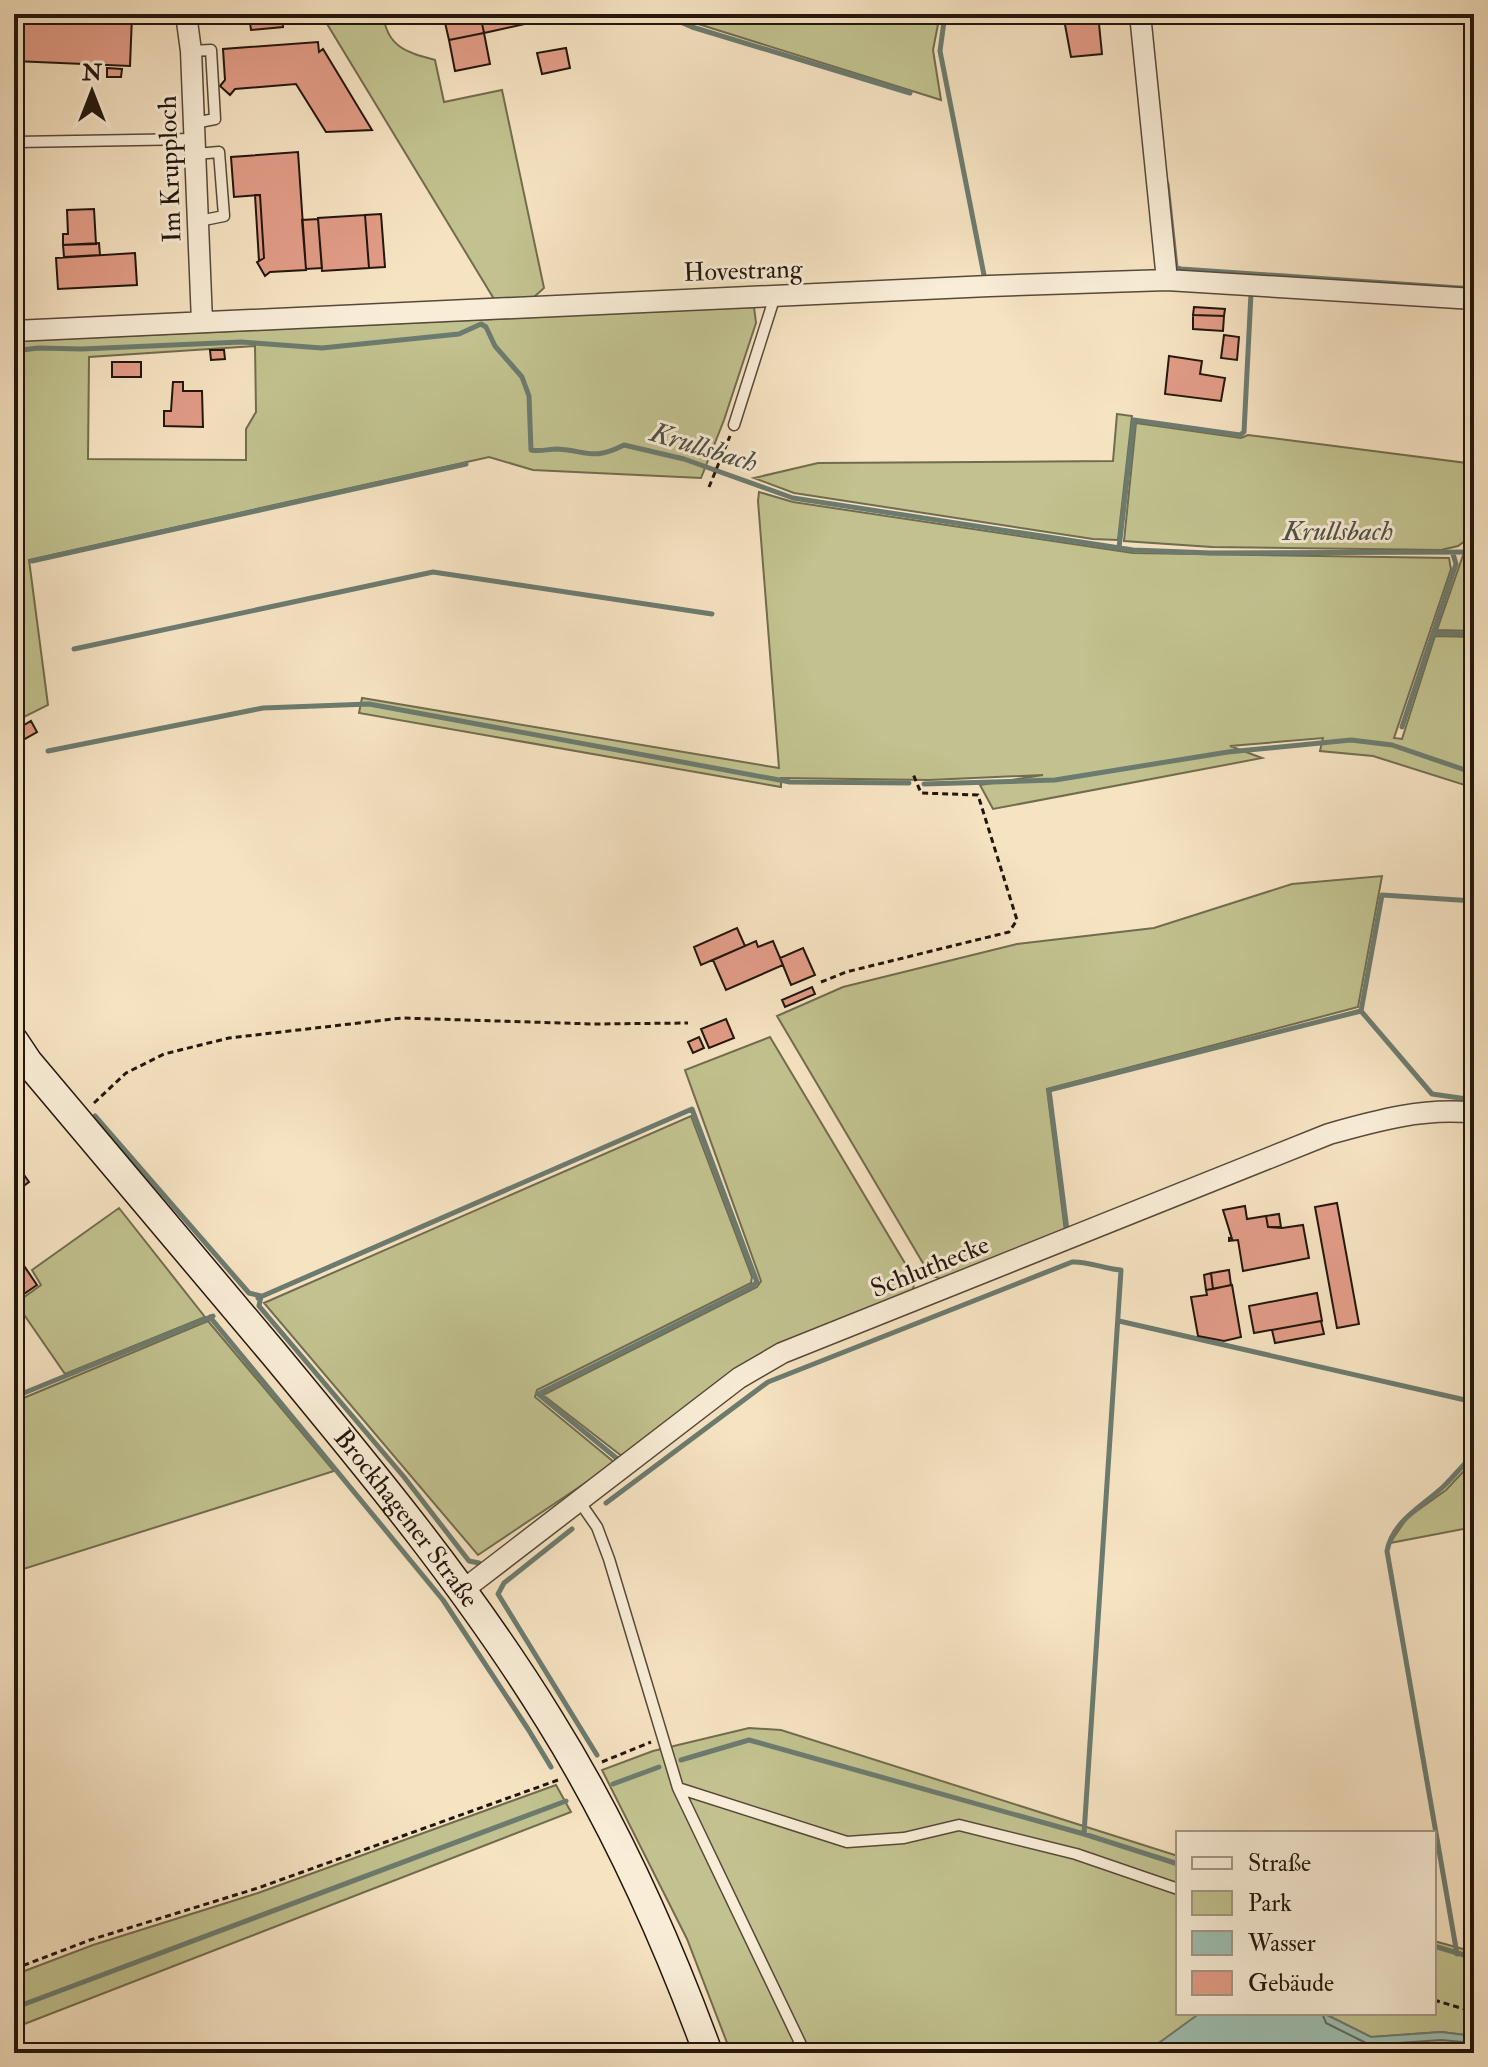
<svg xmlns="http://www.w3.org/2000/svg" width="1488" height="2067" font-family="'IM FELL Double Pica',serif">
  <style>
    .green { fill: #c1c28f; stroke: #726c4e; stroke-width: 2; fill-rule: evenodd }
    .water { fill: #9dbeb1; stroke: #6c7b6f; stroke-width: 2 }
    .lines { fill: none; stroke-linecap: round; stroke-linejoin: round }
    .shore { stroke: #606a5e; stroke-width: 2 }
    .stream { stroke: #6c7b6f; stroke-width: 5 }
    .building { fill: #e29c87; stroke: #22160c; stroke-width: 2 }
    .lane-casing { stroke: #57493a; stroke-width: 13 }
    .street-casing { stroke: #57493a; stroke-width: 23 }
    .secondary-casing { stroke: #22160c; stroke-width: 31 }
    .path { stroke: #22160c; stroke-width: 3; stroke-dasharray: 6 4; stroke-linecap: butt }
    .lane { stroke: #f9edd7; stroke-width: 10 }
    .street { stroke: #f9edd7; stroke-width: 20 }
    .secondary { stroke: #f9edd7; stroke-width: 28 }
    .labels { text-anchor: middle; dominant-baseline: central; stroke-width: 6; stroke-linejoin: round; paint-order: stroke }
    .street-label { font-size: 26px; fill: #22160c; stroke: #f9edd7 }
    .water-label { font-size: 28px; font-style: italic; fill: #4d5146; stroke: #f9edd7 }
  </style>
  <rect width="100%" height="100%" fill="#f6e3c2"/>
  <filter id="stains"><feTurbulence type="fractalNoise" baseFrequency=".0025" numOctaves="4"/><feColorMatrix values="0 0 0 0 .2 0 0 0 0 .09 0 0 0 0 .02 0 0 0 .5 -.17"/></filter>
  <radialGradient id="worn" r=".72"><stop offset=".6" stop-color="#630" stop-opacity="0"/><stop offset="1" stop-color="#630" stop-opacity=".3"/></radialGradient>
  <!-- green -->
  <path class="green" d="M321,14H383C387,47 406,52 435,60L444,102L502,90L544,288L533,298L494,299Z
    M674,14H940L933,50L941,100L695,23Z
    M754,307L756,323L724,420L701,478L533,470L489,457L29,560L48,705L14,722V341ZM255,346L256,412L246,429V460L88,459L89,357Z
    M1117,414L1132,416L1118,540L1093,539L794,493L754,478L818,463L1113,461Z
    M1136,423L1241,438L1248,435L1474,464V631L1437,630L1469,538L1458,546L1441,550L1212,547L1124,541Z
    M759,492L793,502L1133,553L1449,558L1451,569L1394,738L1402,739L1435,636L1474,637V788L1373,756L1320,751L1323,738L1230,746L1262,758L993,809L980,785L1043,775L929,780L781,778V787L359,713L362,698L779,768L758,501Z
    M1382,876L1358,1007L1047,1089L1065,1231L941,1279L930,1275L777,1016L843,987L1017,944L1154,928L1292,884Z
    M770,1037L915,1280L912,1294L783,1346L623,1457L543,1395L757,1287L761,1281L685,1070Z
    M691,1116L752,1277L751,1283L537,1390L535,1397L615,1463L478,1555L264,1303Z
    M119,1208L205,1317L65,1374L16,1303L41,1285L32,1270Z
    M208,1321L334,1471L14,1572V1402Z
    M1474,1460V1527L1390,1543L1407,1518L1446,1490Z
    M749,1728L781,1730L1178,1856V2013H1200V2015L1145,2053H731L687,1939L602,1770L653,1751Z
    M556,1785L571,1812L14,2028V1975L93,1945L258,1893Z
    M1434,1941L1474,1952V2036L1441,2032L1371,2037L1323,2013H1434Z"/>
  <!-- water -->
  <path class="water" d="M1200,2013H1323L1371,2037L1441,2032L1474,2036V2053H1145Z"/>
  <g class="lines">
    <!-- shore -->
    <path class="shore" d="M1322,2013L1326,2023L1370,2045L1441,2040L1474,2043"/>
    <!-- stream -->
    <path class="stream" d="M662,14L692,27L910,93
      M945,14L940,51L984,275
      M1167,184L1176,267L1181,269L1474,289
      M14,351L38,348L82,349L241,342L322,348L459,334L481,324L486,327L495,346L522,377L529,396L531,450C540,452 548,449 558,449C587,451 593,461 624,445L684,459L793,498L1133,550L1211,553L1474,552
      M1119,548L1134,420L1240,435L1244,432L1251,293
      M32,561L466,464
      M1433,633L1474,634
      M74,649L433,572L712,614
      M1402,727L1456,564L1453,554
      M48,751L263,708L369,704L790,782L909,783
      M924,784L1055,780L1228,752L1351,740L1392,745L1474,773
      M1361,1011L1382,895L1474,901
      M1361,1011L1432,1094L1474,1100
      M95,1116L249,1293L261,1296L259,1306L404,1477L469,1561L479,1563
      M1067,1230L1049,1090L1361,1011
      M258,1298L692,1109L757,1282L751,1287L538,1394L620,1461
      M210,1317L443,1600L528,1729L551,1767
      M1119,1321L1474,1402
      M14,1397L213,1316
      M606,1503L768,1382L1072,1262C1088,1261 1104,1269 1121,1270L1084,1834
      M572,1529L504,1583L498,1594L597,1755
      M681,1760L749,1740L1084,1834L1178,1864
      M613,1784L659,1767
      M1434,1946L1474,1958
      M1457,1954L1387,1551C1393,1520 1423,1506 1444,1486C1454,1476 1464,1464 1474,1454
      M14,2008L566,1801"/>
  </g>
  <!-- building -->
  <path class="building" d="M14,14H35L34,22L14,21Z
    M35,14L132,16L130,66L14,61V21L34,22Z
    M249,14H282L283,27L251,30Z
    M443,14H480L484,33L449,40Z
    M480,14H537L538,21L484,33Z
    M1031,14H1052V18L1032,20Z
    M1063,14H1098L1102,54L1071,57Z
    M484,33L490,64L455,71L449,40Z
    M318,42L319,52L323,49L372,130L326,132L296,84L235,89L230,95L220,86L225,80L223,49Z
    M566,48L570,68L542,74L537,53Z
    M107,68L122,69L121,77H107Z
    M298,152L306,270L270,272L265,276L257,262L264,258L260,195L234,197L231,157Z
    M255,195H260L264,258L259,261Z
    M94,209L96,244L63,245V234H68L67,210Z
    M381,214L385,267L369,268L365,215Z
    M365,215L369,268L322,271L318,218Z
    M318,219L322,268L306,269L302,220Z
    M99,243L100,255L64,257L63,245Z
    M135,253L137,285L58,289L56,258Z
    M1194,307L1225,309L1224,316L1193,315Z
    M1193,315L1224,316L1223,331L1193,329Z
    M1224,335L1239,337L1237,360L1221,358Z
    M210,350H224L225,359L211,360Z
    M1169,356L1202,361L1200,374L1225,378L1221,401L1165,394Z
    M112,362H141V377H112Z
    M173,382H183V391H202L203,427L164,426V411H171Z
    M31,721L37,732L14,745V731Z
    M737,928L745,946L701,965L694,947Z
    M756,941L758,947L773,941L783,965L726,990L713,960Z
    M803,948L815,975L791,985L780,958Z
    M812,987L815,994L785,1007L782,1000Z
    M726,1019L734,1038L709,1048L701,1029Z
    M699,1037L704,1048L693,1053L688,1042Z
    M17,1165L29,1182L14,1193V1167Z
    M1337,1203L1359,1324L1337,1328L1315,1207Z
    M1245,1206L1247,1219L1266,1216L1268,1227L1282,1228L1303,1225L1309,1258L1243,1271L1238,1240L1229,1241V1238L1232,1239L1223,1210Z
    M1279,1214L1281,1227H1268L1266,1216Z
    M14,1251L37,1285L18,1298L14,1292Z
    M1229,1270L1231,1285L1213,1289L1211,1273Z
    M1211,1273L1213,1289L1206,1290L1204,1275Z
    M1232,1285L1241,1337L1224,1341L1198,1336L1191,1297L1207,1295L1206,1290Z
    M1317,1293L1322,1321L1254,1333L1249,1306Z
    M1321,1321L1324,1334L1275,1343L1272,1330Z"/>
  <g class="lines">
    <defs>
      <path id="lane" d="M191,51L211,50L215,119L194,123
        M196,154L219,152L224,216L199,221
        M14,211L16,142L195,139
        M734,425L775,296
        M579,1501L597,1527L609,1559L678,1788L805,2053
        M678,1788L847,1842L904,1838L959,1825L1076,1854L1178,1889"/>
      <path id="street" d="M186,14L191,51L202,322
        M1140,14L1167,280
        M14,331L989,286L1167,280L1474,299
        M463,1590L739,1378L782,1353L1329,1134C1375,1121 1425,1107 1474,1113"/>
      <g id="secondary">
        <path id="s1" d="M14,1041L28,1062C111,1160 193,1258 275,1355C372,1472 469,1589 549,1719C614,1823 666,1938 708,2053"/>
      </g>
    </defs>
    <!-- lane casing -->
    <use href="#lane" class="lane-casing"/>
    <!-- street casing -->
    <use href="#street" class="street-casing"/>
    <!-- secondary casing -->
    <use href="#secondary" class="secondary-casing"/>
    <!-- path -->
    <path class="path" d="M709,487L730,436
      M821,982L846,972L1009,932L1017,920L978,795L921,793L913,774
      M94,1103L126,1073L164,1054L229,1038L402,1018L594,1024L688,1023
      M602,1762L651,1742
      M14,1969L90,1940L258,1888L558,1780
      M1434,2000L1474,2012"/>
    <!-- lane -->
    <use href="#lane" class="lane"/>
    <!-- street -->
    <use href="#street" class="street"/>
    <!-- secondary -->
    <use href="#secondary" class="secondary"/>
  </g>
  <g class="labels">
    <!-- street labels -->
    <g class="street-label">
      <text transform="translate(170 169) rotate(-92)">Im Krupploch</text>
      <text transform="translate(743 271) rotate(-2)">Hovestrang</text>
      <text transform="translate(930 1267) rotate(-22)">Schluthecke</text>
      <text stroke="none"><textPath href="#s1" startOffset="618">Brockhagener Straße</textPath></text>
    </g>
    <!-- water labels -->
    <g class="water-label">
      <text transform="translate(704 448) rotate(17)">Krullsbach</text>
      <text x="1338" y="531">Krullsbach</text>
    </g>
  </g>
  <!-- margin -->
  <rect width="1488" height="2067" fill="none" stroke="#f6e3c2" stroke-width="48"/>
  <rect x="16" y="16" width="1456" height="2035" fill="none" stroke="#22160c" stroke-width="4"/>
  <rect x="24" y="24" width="1440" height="2019" fill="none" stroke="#22160c" stroke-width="2"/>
  <!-- legend -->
  <rect x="1176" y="1831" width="260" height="184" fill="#f9edd7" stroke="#a39786" stroke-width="2"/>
  <rect x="1192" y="1857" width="40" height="12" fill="#f9edd7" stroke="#a39786" stroke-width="2"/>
  <text x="1248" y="1871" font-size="24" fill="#22160c">Straße</text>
  <rect x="1192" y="1891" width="40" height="24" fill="#c1c28f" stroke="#a39786" stroke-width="2"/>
  <text x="1248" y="1911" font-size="24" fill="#22160c">Park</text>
  <rect x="1192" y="1931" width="40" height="24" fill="#9dbeb1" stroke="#a39786" stroke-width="2"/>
  <text x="1248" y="1951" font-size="24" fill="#22160c">Wasser</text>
  <rect x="1192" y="1971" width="40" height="24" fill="#e29c87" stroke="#a39786" stroke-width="2"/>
  <text x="1248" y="1991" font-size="24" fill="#22160c">Gebäude</text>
  <!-- north arrow -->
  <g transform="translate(92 92)" stroke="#f9edd7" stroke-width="6" paint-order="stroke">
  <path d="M0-6L14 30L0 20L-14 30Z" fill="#22160c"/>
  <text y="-12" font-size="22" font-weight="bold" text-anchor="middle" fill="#22160c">N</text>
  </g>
  <rect width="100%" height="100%" filter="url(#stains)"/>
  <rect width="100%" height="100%" fill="url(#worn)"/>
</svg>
